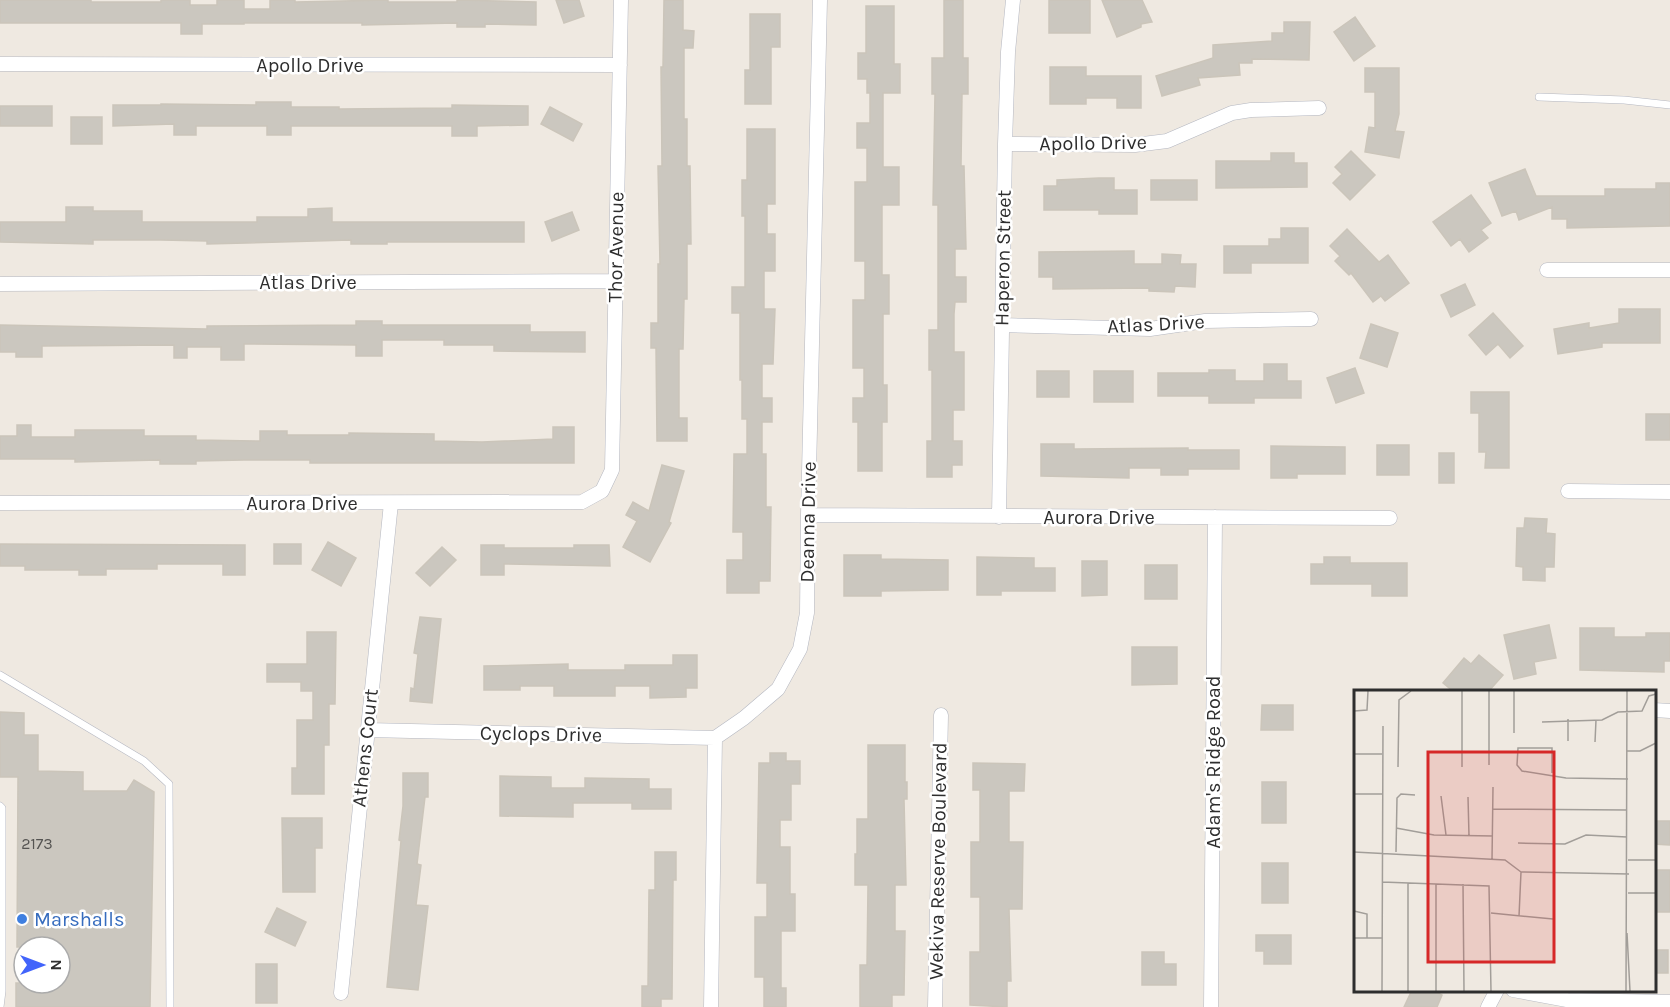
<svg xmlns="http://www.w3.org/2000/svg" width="1670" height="1007" font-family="Karla,sans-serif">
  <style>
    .building { fill: #cbc7bf; stroke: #cbc5ba; stroke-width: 1.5 }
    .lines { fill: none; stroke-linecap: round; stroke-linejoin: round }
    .lane-casing { stroke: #b4b7c1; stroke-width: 8 }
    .street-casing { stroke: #b4b7c1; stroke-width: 15 }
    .lane { stroke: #fff; stroke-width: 7 }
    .street { stroke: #fff; stroke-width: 14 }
    .shop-dot { fill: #3f7fe0; stroke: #fff; stroke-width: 2 }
    .labels { text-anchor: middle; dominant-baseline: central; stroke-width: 5; stroke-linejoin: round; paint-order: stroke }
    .number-label { font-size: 16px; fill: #555452 }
    .street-label { font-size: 20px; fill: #2e2e2e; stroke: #fff }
    .shop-label { font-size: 20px; fill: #366cbe; stroke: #fff; text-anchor: start }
    .inset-road { fill: none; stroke: #a29e99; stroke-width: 1.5 }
    .view { fill: #d62828; fill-opacity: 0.15; stroke: #d62828; stroke-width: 3 }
    .inset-edge { fill: none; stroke: #2e2e2e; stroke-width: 3 }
  </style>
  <rect width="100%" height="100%" fill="#efe9e1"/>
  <!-- building -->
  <path class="building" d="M0,0H91V2H161V0H190V5H217V0H244V9H270V0H295V2L388,0V2H457V0L536,2V25L485,24V27H457V23L362,25V23H244V24H202V34H181V23H0Z
    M556,0H579L584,16L564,23Z
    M664,0H683V30L694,31L693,48H684V119H687V166H690L691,244H687V299H684L683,349H679V418H687V441H657L656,348H651V323H658V264H660L658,166H662L661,67H663Z
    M944,0H963V58H968V94H962L961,166H964L966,249H955V277H966V302H955L954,314V352H964V410H953V441H962V465H952V477H927V441H932V370H929V330H938V205H933L935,94H932V58H944Z
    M1049,0H1090V33H1049Z
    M1102,0H1142L1152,22L1141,24V27L1117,37Z
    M866,6H894V64H900V93H883V167H899V205H882V275H889V314H883V385H887V422H882V471H858V422H853V398H864V368H853V300H865V261H855V182H867V148H857V123H870V93H867V79H858V53H866Z
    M750,14H780V47H771V104H745V70H750Z
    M1355,17L1375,46L1354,61L1334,32Z
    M1284,22H1310L1309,60L1252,59V63H1239L1240,75L1198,78L1200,85L1162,96L1156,76L1213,58V45L1272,41V33H1284Z
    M1050,67H1086V76H1141V108H1117V98H1086V104H1050Z
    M1365,68H1399V114L1395,131L1404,132L1399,158L1365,152L1369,127L1375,128V92H1365Z
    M256,102H291V107H339V109L452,108V105L528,106V125L477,126V136H452V126H291V135H267V126H196V135H174V124L113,126V105H161V104L256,105Z
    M0,106H52V126H0Z
    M550,107L582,124L573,141L541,124Z
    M71,117H102V144H71Z
    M747,129H775V204H767V234H775V271H764V309H775L773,364H762V398H772V422H762V454H766V507H771L770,581H759V593H727V560H743V532H733L734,454H747V419H742V380H740V313H732V287H745V216H742V180H747Z
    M1351,151L1375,175L1350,200L1333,183L1342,174L1335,167Z
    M1271,153H1294V163H1307V187L1216,188V161H1271Z
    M1525,169L1536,196H1605V189H1656V183H1670V226L1567,228V219H1552V207L1519,220L1516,211L1502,216L1489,183Z
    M1099,178H1114V190H1137V214H1099V210H1044V186H1057V180Z
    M1151,180H1197V200H1151Z
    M1471,195L1491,223L1481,230L1488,238L1469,252L1460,239L1451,246L1433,222Z
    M66,207H93V211H142V222H257V217H308V209L332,208V222H524V242H387V244H351V240L207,244V241L161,240H93V244L0,242V222H66Z
    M572,212L579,230L552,241L545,222Z
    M1281,228H1308V263H1251V273H1224V246H1269V239H1281Z
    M1347,229L1379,262L1388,255L1409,283L1385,301L1381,296L1373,302L1351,273L1349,275L1335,261L1340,256L1330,246Z
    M1134,251V264H1162V254L1181,255L1180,264H1196L1195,287L1175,286L1174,292L1149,291V288L1053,289V277H1039V252Z
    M1465,284L1475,305L1451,317L1441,295Z
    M1619,309H1660V343H1602V347L1558,354L1554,329L1589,323V328L1619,323Z
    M1493,313L1523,346L1510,358L1498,344L1486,355L1469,335Z
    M356,321H382V325H530V332H585V352L494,351V345H444V340H382V356H356V345L244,344V360H221V347H187V358H174V345L42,346V357H16V352H0V325L207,329V326L356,325Z
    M1371,324L1398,333L1387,367L1360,358Z
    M1264,364H1287V381H1301V398H1254V403H1209V396H1158V373H1209V370H1235V381H1264Z
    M1355,368L1364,393L1336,403L1327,378Z
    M1037,371H1069V397H1037Z
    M1094,371H1133V402H1094Z
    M1471,392H1509V468H1485L1486,452H1479V413H1471Z
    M1646,414H1670V440H1646Z
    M17,425H31V437H75V430H144V436H196V440L260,441V431H287V435H349V433L434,434V441L482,442L553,439V427H574V463H310V460H244L196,461V464H160V460L75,462V459H0V436H17Z
    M1041,444H1074V449L1188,448V450H1239V469H1188V475H1161V468H1129V478L1041,476Z
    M1377,445H1409V475H1377Z
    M1271,446L1345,447V474H1297V478H1271Z
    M1439,453H1454V483H1439Z
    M662,465L684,471L669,522L671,523L650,562L623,547L637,521L626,515L633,502L649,511Z
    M1525,518L1547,519L1546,533L1555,534L1554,567H1545V581L1523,580V567L1516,566L1517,528H1524Z
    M328,542L356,558L341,586L312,570Z
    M0,544L245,545V575H223V564H157V569H106V575H79V570H25V566H0Z
    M274,544H301V564H274Z
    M481,545H504V548H574V545H609L610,566L504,564V575H481Z
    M442,547L456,560L430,586L416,573Z
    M844,555H881V559L948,560V590L881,591V596H844Z
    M977,557L1034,558V568H1055V591H1001V595H977Z
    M1324,557H1350V563H1407V596H1372V584H1311V564H1324Z
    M1082,561H1107V595L1082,596Z
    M1145,565H1177V599H1145Z
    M420,617L441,619L432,703L410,701L411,688L414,689L418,654L414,653Z
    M1549,625L1556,658L1534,662L1536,674L1514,679L1504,635Z
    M1580,628H1614V637H1646V633H1670V661H1664V672L1580,670Z
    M307,632H336L335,704H329V745H324V794H292V768H297V720H313V691H301V682H267V664H307Z
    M1132,647H1177V684L1132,685Z
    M673,655H697V688H686V697L650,698V686H615V696H554V686H520V690H484V666L568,664V670H625V665H673Z
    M1479,655L1503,675L1488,692H1454L1443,683L1464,658L1471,664Z
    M1262,705H1293V730H1261Z
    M0,712L24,713V735H38V771L83,772V791H127L134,780L154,792L150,1007H16V983H60V947H17L18,777H0Z
    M868,745H905V782H907V799H904L906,885H895V931H905L904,995H892V1007H860V965H867L868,885H855V854H857V819H868Z
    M770,753H786V761H800V784H791V820H780V847H790V894H795V931H781V988H786V1007H764V977H755V917H767V883H757L759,763H770Z
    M973,763L1025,764L1024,791H1009V842H1023L1022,909H1009L1011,981H1007V1007L970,1005V952H980V897H971V842H980V790H973Z
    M403,773H428V797H425L417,864L421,865L416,905L428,906L418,990L387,987L401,841L399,840L403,806Z
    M500,776L551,777V788H585V778L649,779V789H671V809H632V803H573V817L500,816Z
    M1262,782H1286V823H1262Z
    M282,818H322V848H315V892H283Z
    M1653,821H1670V845L1653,844Z
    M655,852H676V880H673L672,999H661V1007H642V986H648L649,890H655Z
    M1262,863H1288V903H1262Z
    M1653,870H1670V912H1653Z
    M277,908L306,922L295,946L265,932Z
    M1256,935H1291V964H1264V951H1256Z
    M1653,950H1668V973H1653Z
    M1142,952H1164V964H1176V985H1142Z
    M256,964H277V1003H256Z
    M1412,990H1433L1442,995L1437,1007H1404Z"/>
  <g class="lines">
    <defs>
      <path id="lane" d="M1539,97L1624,100L1670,105
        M0,675L144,761L169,784L170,1007
        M0,806L2,808V991L0,1007"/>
      <path id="street" d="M0,64L620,65
        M1005,144L1135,145L1167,141L1232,113L1251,110L1319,108
        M1547,270H1670
        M0,284L616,281
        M1002,325L1150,329L1205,321L1311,319
        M1568,491L1670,492
        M0,503L582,502L602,491L612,470L621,0
        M808,515L1390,518
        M999,517L1005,144L1008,52L1013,0
        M1654,710L1670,711
        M367,730L715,738
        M715,738L744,718L778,689L800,649L807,613L808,515L820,0
        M1513,990L1567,1000L1670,1002
        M341,993L391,503
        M711,1007L715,738
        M935,1007L941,715
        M1211,1007L1215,517
        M1488,1007L1497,990"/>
    </defs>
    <!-- lane casing -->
    <use href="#lane" class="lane-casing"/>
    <!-- street casing -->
    <use href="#street" class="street-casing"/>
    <!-- lane -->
    <use href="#lane" class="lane"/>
    <!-- street -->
    <use href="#street" class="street"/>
  </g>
  <!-- markers -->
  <circle class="shop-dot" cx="22" cy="919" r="6"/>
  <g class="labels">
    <!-- number labels -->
    <g class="number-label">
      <text x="37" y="843">2173</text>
    </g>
    <!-- street labels -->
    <g class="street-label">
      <text x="310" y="65">Apollo Drive</text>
      <text transform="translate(1093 143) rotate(-1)">Apollo Drive</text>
      <text transform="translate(616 247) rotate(-89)">Thor Avenue</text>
      <text transform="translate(1003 258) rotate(-89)">Haperon Street</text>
      <text x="308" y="282">Atlas Drive</text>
      <text transform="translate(1156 324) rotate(-3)">Atlas Drive</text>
      <text x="302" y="503">Aurora Drive</text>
      <text x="1099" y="517">Aurora Drive</text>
      <text transform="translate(808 522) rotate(-89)">Deanna Drive</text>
      <text transform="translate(541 734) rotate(1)">Cyclops Drive</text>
      <text transform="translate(365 748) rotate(-84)">Athens Court</text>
      <text transform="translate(1213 762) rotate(-90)">Adam's Ridge Road</text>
      <text transform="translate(938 861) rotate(-89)">Wekiva Reserve Boulevard</text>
    </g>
    <!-- shop labels -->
    <g class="shop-label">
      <text x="34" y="919">Marshalls</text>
    </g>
  </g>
  <!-- overview -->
  <g transform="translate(1354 690)">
    <rect width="302" height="302" fill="#efe9e1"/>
    <path class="inset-road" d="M135,1V75M0,21L13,20L14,1M188,32L248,30L264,22L288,21L295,6L302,4M160,43V1M214,51V29M241,52L242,30M273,61H286L302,53M0,64H28M44,77L45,10L57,1M108,77V1M198,83V58H164L163,75L168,81L212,88L274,89M0,104H28M87,106L92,145M114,107L115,146M139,119L273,120M42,138L80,145L139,146M164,153L211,154L232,145L273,147M0,162L151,170L167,182M42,162L43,108L47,104L61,105M138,170L139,97M274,170H302M167,182L275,184M28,192L135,196L137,301M54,193V301M109,194L110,301M274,203H302M0,221L13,224V248M137,223L199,229M165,226L167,182M273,243L276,301M0,248H28M28,301L29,36M82,301V194M272,301L273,1"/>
    <path class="view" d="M74,62H200V272H74Z"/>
    <rect width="302" height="302" class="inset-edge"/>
  </g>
  <!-- north arrow -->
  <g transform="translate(42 965) rotate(90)"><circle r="28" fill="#ffffff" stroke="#ababab" stroke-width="1.5"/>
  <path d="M0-4.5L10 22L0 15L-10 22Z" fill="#4264fb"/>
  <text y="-9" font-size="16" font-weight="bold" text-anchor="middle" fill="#2e2e2e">N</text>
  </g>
</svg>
